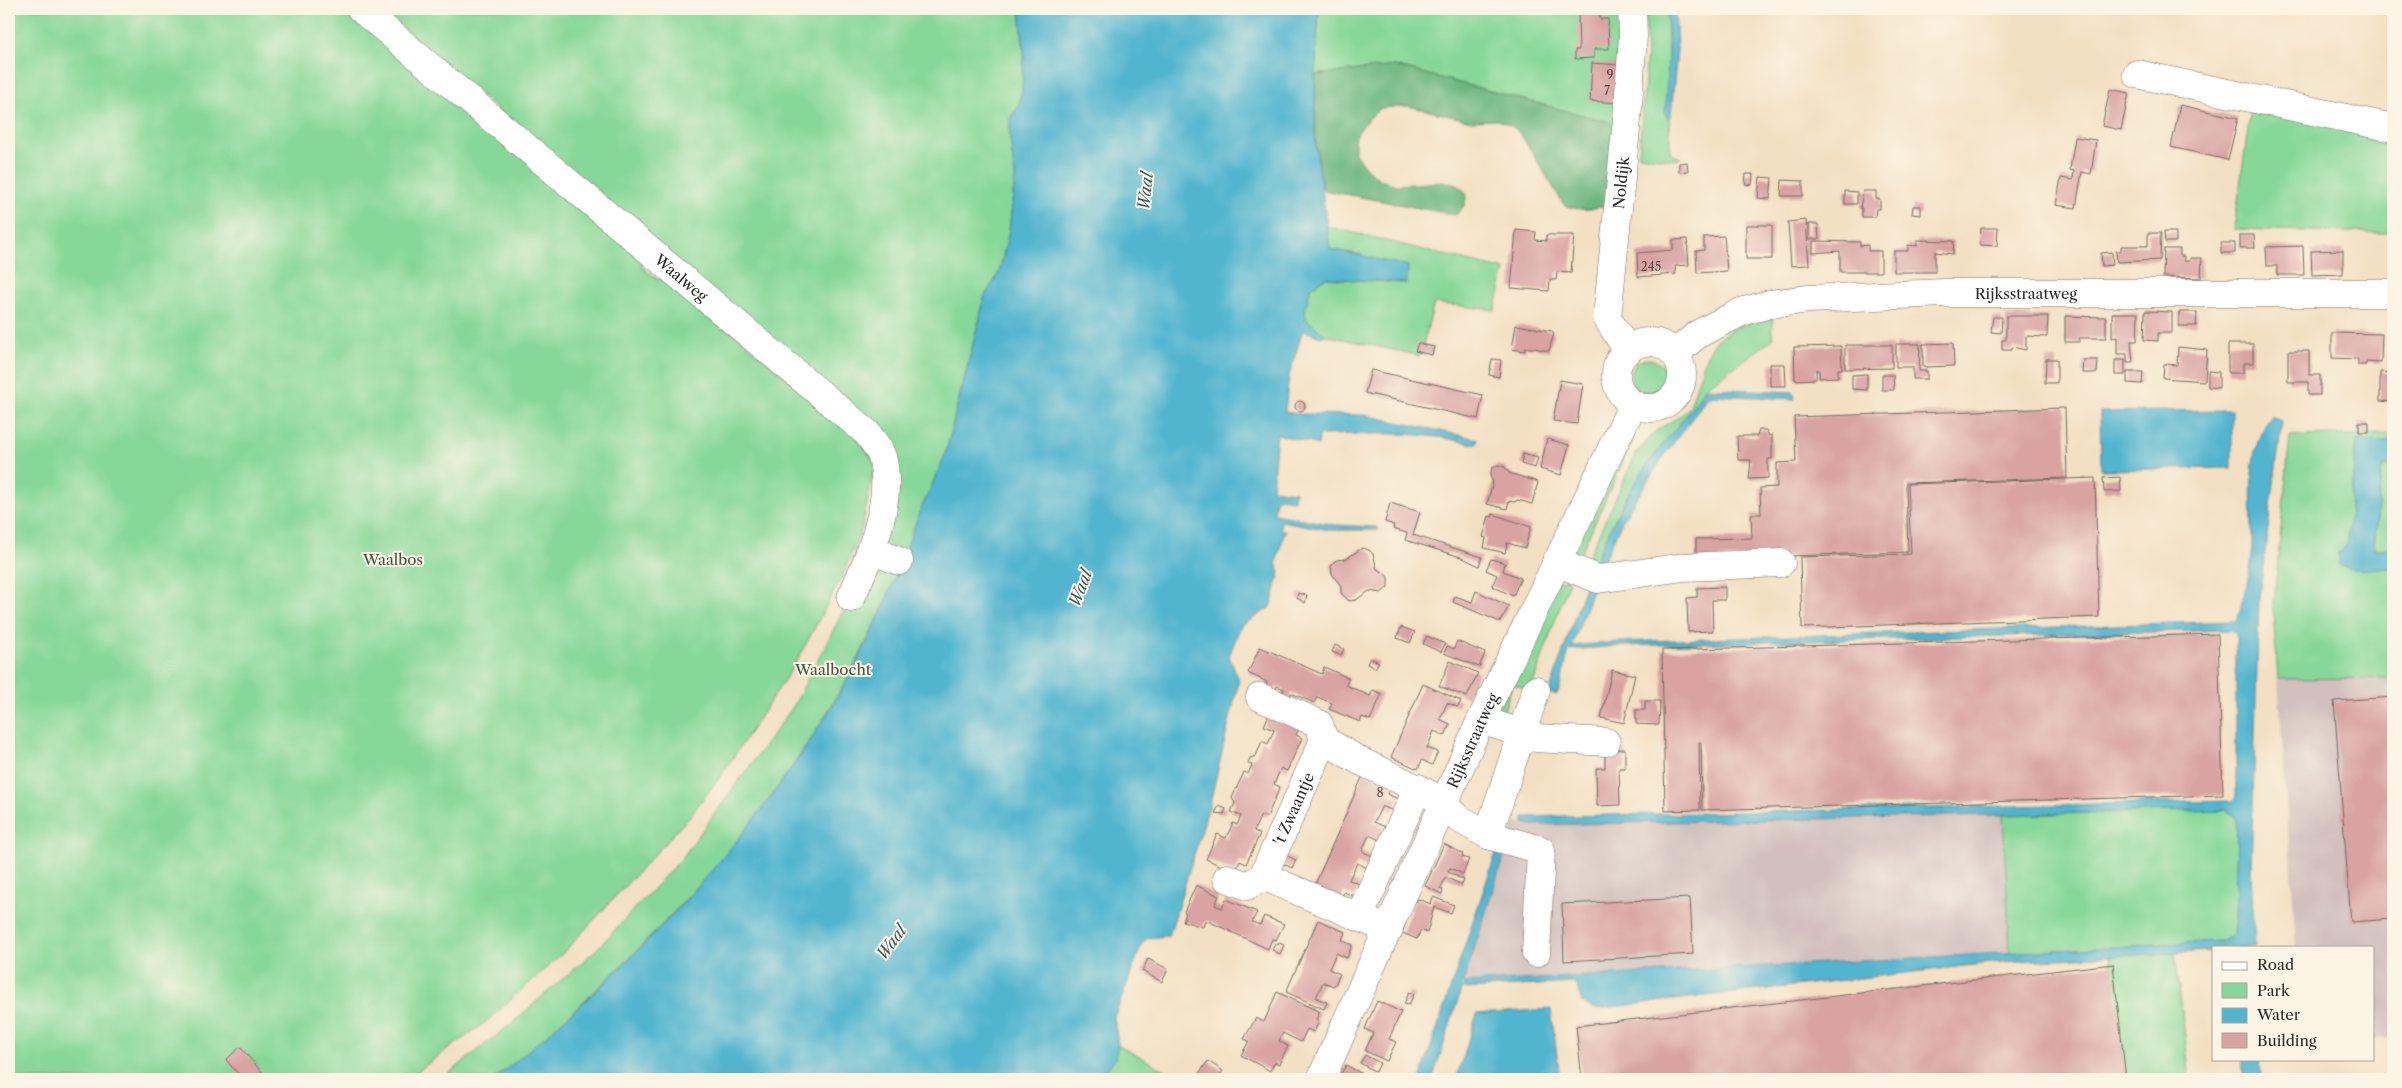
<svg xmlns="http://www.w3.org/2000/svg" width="2402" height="1088" font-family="'Libre Caslon Text',serif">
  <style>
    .industrial { fill: #d1c0bd }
    .green { fill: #87d898; stroke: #598262 }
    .forest { fill: #6db880; stroke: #4c7256 }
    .water { fill: #51b5cf; stroke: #3e707d }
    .building { fill: #d8a3a1 }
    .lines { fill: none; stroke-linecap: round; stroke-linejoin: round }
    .minor-casing { stroke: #716a60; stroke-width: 29 }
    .minor { stroke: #fff; stroke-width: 28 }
    .labels { text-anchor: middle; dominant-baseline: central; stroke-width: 4; stroke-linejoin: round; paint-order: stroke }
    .number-label { font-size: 12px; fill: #564948 }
    .street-label { font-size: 15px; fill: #2b2b2b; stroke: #fcf5e5 }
    .park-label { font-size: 15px; fill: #425646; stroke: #fcf5e5 }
    .water-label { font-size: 16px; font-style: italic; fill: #385b64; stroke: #fcf5e5 }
  </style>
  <rect width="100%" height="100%" fill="#fcf5e5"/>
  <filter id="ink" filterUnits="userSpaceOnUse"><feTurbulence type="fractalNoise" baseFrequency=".02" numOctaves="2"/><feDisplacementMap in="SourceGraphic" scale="10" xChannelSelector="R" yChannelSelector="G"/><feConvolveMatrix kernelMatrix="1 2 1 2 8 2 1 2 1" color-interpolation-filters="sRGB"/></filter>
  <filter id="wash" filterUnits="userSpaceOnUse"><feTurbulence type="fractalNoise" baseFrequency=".0096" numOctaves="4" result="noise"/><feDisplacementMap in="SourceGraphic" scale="20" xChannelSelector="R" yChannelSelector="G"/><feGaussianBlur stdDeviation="1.12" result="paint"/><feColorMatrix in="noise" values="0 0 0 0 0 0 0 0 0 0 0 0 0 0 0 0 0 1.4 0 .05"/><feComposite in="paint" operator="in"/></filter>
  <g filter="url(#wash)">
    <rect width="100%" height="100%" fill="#f3e0c3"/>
    <!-- industrial -->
    <path class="industrial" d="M2393,678V1038L2373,1039V947H2296L2278,679Z
      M2003,815L2010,953L1465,983L1458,979L1515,821L1531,825Z"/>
    <!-- green -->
    <path class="green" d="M9,9H346L632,249L643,260L641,266L658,280L666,276L858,439L875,463L862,528L841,579L795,664L720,777L690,816L565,951L486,1022L418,1071L406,1079H9Z
      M382,9H1020L1024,56L1022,91L1018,107L1010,119V138L1015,177L1009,231L999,273L985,296L945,456L921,510L887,601L848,678L810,741L760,812L708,876L634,954L547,1036L494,1079H442L511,1024L597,949L682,858L793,707L871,558L896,458Z
      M1319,9H1626L1620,125L1395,66L1315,75Z
      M1645,9H1667L1670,150L1671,154L1681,158L1675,160L1639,155L1647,53Z
      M2251,107L2384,136L2393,147V228L2386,233L2234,229Z
      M1326,226L1505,270L1495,310L1434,303L1420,356L1325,335L1306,319L1305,310L1310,289L1325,278L1406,283L1362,255L1330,249Z
      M1768,316L1773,319L1772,340L1705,388L1693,408L1648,463L1625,499L1592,568L1584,566L1637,452L1657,430L1680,416L1690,406L1706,357L1712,347L1719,338L1732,329Z
      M1631 376a17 17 0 1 1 34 0a17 17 0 1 1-34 0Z
      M1627,434L1634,438L1577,561L1572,549Z
      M2393,434V442L2356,441L2347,543L2341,552L2338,564L2372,568L2393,567V678L2278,679L2273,610L2290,436Z
      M2383,466H2393V549H2374L2381,472Z
      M1567,579L1569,581L1531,690L1512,684L1504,711L1517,716L1515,722L1500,713L1499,707L1557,582Z
      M2226,810L2237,820L2235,932L2229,938L2221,941L2010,953L2003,815Z
      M2175,953L2190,1079H2126L2110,956Z
      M1117,1045L1182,1079H1100L1115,1058Z"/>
    <!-- forest -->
    <path class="forest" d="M1395,66L1620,125L1611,203C1594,210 1582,212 1564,205L1520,133L1512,126L1498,120L1471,121L1408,106L1381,108L1367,120L1355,137V154L1367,169L1381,180L1396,185L1445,182L1460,186L1467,195L1464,206L1456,215L1323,190L1315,138V75Z"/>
    <!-- water -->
    <path class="water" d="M1020,9H1319L1315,75V138L1330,249L1408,266L1407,283L1325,278L1310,289L1305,310L1306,319L1325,335L1320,337L1303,330L1289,376L1285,412L1298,414L1364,415L1478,439L1475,445C1426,430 1369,434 1319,435L1318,445L1277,434L1272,489L1295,492L1294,500L1276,498L1274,514L1335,525L1377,527L1379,530H1330L1281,521L1280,529L1285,531L1276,563L1280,572L1271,607L1241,626L1229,656L1239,681L1210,803L1169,936L1148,938L1142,944L1114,1018L1118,1043L1115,1058L1100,1079H494C633,967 759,835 848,679C878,626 898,570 919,514C927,494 937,476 944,457C950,441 953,423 957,406C967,369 976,333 985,296L999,273L1009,231L1015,177L1010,138V119L1018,107L1022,91L1024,56Z
      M1667,9H1675L1677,50L1671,115L1668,118L1665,114L1669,42Z
      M1705,388L1793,392L1795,399L1713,395L1706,399L1659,463L1622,521L1600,570L1592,568C1609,532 1624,496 1648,464C1666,438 1689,415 1705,388Z
      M2232,410V468L2101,470L2100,412Z
      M2272,416L2282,422L2259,598L2251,872L2255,947H2213V951L2000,962L1595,1009L1582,1003L1577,986L1573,983L1464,989L1465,983L2221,941L2229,938L2235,932L2237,820L2226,810L1531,825L1524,823V817L2232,801L2236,797V633L2230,630L1619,646L1569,650L1559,690L1556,695L1549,693L1585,586L1593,588L1572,646L1617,642L2235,621L2238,618C2242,600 2249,580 2251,562C2256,516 2240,453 2272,416Z
      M2356,441L2393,442V466H2383L2381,472L2374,549H2393V567C2377,567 2352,574 2338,564V552H2341L2347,543Z
      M1497,850L1504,855L1441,1053L1432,1079H1420Z
      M1551,1009L1560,1079H1456L1477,1014Z
      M2242,1059H2260L2261,1079H2244Z"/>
    <g id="blocks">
      <!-- building -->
      <path class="building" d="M1566,9H1599L1600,19H1608L1609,49H1594V58L1575,59V50H1579L1578,12L1566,13Z
        M1592,63L1621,65L1619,103L1590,101Z
        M2110,89L2129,93L2121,130L2102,126Z
        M2180,105L2238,118L2228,160L2171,147Z
        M2075,137L2096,140L2091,174L2082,172L2076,208L2056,205L2061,178L2073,180L2074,171L2070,170Z
        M1687,162L1688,171L1679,172V163Z
        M1746,174H1753L1752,185L1745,184Z
        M1760,177L1772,178L1770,199L1758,198Z
        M1782,180L1803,181V196H1781Z
        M1845,191L1857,192V204H1845Z
        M1863,191H1876V199H1880V209H1876L1875,217H1862V208H1860Z
        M1913,206H1921V215L1912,214Z
        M1806,220L1809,265L1791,266L1788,222Z
        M1809,224H1818L1819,239H1809Z
        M1746,225H1772V259H1746Z
        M1981,228H1998L1997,246L1980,245Z
        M1516,230L1536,232L1535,240L1546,241V235H1574L1571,273L1557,272L1556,280H1550L1549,291L1511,288Z
        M2164,232H2176V242H2165Z
        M2148,233H2161L2160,260L2117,262L2116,251H2121V246H2148Z
        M2240,235H2254L2255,248H2240Z
        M1724,236L1727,271L1697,273L1696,251L1704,250V237Z
        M1687,239L1689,265L1675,266L1676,274L1638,277L1637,253L1673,250V240Z
        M1917,240L1954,241L1953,254L1935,252V272H1894V251H1908V245L1917,246Z
        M1813,241L1860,242V246L1868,245V251H1881V272H1840V251L1813,253Z
        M2221,243H2235V253H2221Z
        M2303,246L2304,275H2277V266H2267L2266,247Z
        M2164,249H2180V256H2184V261H2190V258H2202L2201,278L2163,277Z
        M2343,250V274L2312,275L2311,251Z
        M2112,252L2113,265L2102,266L2101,253Z
        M2145,311L2172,312V333H2158V341L2144,340Z
        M2179,312H2197L2196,326H2179Z
        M2112,313H2138L2137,341H2131L2133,363H2127V354H2117V337L2112,338Z
        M2006,316H2048L2047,337L2026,336V350L2012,347V350H2002V340H2006Z
        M2065,316L2106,317V338H2079V342H2065Z
        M1993,317H2002L2001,333L1991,332Z
        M1516,325L1552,331L1554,333L1549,351L1534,348H1525V351L1512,349Z
        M2332,333L2382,334L2381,363L2366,362V365H2358V359L2332,358Z
        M1418,343L1434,347L1432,355L1415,351Z
        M1953,343L1954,366L1923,367V344Z
        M1896,344H1920L1919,371H1927V379H1913V367H1896Z
        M2228,344H2253V363H2243V373H2228Z
        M1845,345H1892V368L1845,369Z
        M1841,346L1842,369H1838V377L1819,378V370H1816V379L1795,380L1794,347Z
        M2178,347L2207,350L2205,381L2163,378L2164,364L2177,365Z
        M2288,351H2309V375H2320V395H2308V382H2288Z
        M1492,359L1501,360L1499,377L1489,375Z
        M2046,359H2057V383H2045Z
        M2083,360H2098L2097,373H2082Z
        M2115,360H2125V375H2115Z
        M1770,364H1785L1786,386H1770Z
        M1371,370L1483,395L1478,419L1365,393Z
        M2208,371L2219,372V388L2208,387Z
        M2127,372H2143L2142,384L2127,383Z
        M2380,372L2393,373V402L2380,401Z
        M1867,374V390L1852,389V375Z
        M1882,375H1893L1894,390H1882Z
        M1560,380L1583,384L1577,424L1553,421Z
        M1295 406a5 5 0 1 1 10 0a5 5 0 1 1-10 0Z
        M2065,408L2067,478L1906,483L1908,552L1696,559V539L1752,538L1751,514H1761L1760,488L1777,487V463L1796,462L1794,417Z
        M2359,422H2369V432H2359Z
        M1759,430H1766L1769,436L1772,435V459H1768V478L1749,479L1751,460H1738L1737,436H1757Z
        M1547,439L1569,445L1561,475L1540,469Z
        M1523,454L1538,458L1535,468L1521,464Z
        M1498,465L1505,467L1509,473L1538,482L1532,504L1518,500L1514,502L1509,501L1507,509L1487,504L1493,482L1490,476L1492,468Z
        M2120,477L2121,491L2104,492L2103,478Z
        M2095,478L2099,617L1802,628L1800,557L1911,554L1908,484Z
        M1390,503L1420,512L1413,535L1482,557L1479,566L1461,557L1405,540L1407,533L1393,529L1394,525L1385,522Z
        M1493,514L1531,527L1525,548L1507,543L1505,553L1484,548L1486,538L1483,537L1489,516L1492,517Z
        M1362,548L1369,550L1373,554L1377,569L1383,572L1388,577V587L1381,593L1369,591L1356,600L1349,601L1341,593V586L1332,574L1331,565L1336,560L1346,559Z
        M1491,559L1505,563L1503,571L1521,578L1513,596L1492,586L1497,575L1486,570Z
        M1725,587V600H1712L1713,631L1688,632L1687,598L1697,597V588Z
        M1476,591L1509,606L1500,622L1453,602L1455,596L1472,602Z
        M1298,593L1307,595L1305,603L1297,598Z
        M1401,627L1415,632L1410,643L1397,638Z
        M2218,634L2223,795L1702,810L1701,742H1699L1700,810L1665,811L1662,650Z
        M1427,636L1445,644L1441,652L1423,644Z
        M1457,641L1485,653L1479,667L1444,653L1447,646L1454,649Z
        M1335,645L1344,649L1341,655L1332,652Z
        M1260,647L1322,674L1324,667L1349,678L1346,685L1370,696L1373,690L1382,694L1370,720L1362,717L1360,722L1329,709L1332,703L1317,697L1314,703L1291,693L1288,699L1281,696L1284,689L1277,686L1274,693L1264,689L1267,682L1248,673Z
        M1370,658L1379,662L1375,668L1367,664Z
        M1450,661L1478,673L1467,697L1439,686Z
        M1612,670L1635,675L1624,723L1601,718Z
        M1423,684L1461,701L1458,707L1447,703L1440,719L1450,724L1445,736L1434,731L1427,748L1438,752L1435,758L1432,765L1422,760L1418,769L1391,757Z
        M2393,697V919L2351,922L2334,701Z
        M1645,701H1660L1659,725L1636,724V710H1645Z
        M1269,714L1300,727L1296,735L1302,738L1287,771L1281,768L1274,784L1280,787L1267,817L1261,815L1254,831L1260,834L1246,864L1240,861L1235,872L1206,859L1217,834L1226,838L1233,823L1237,825L1241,816L1231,812L1235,803L1232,798L1244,772L1248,774L1252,765L1248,763L1250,758L1256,756L1262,741L1268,744L1274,730L1264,726Z
        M1625,749V768H1619L1620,805L1597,806L1596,768H1605V750Z
        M1364,773L1391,785L1387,794L1398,799L1393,811L1382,806L1374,822L1385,827L1380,840L1369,835L1362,851L1372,856L1367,868L1357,863L1349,880L1360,884L1355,897L1344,892L1340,901L1313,889Z
        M1219,806L1226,809L1224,814L1215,813Z
        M1444,844L1463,854L1462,857L1469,859L1463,874L1450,868L1448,872L1464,880L1462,885L1446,877L1440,889L1443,890L1442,894L1425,886Z
        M1285,855L1296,860L1292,868L1281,863Z
        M1196,885L1219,896L1215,905L1222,908L1226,899L1257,912L1252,922L1260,925L1264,916L1284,924L1276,940L1272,939L1268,949L1208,921H1205L1203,927L1183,921L1186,913L1184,912Z
        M1433,897L1454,905L1451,913L1434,907L1427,933L1421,930L1417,939L1402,933L1414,902H1416L1418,899L1431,904Z
        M1690,898L1693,954L1564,961L1562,904Z
        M1318,920L1345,932L1342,940L1352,945L1347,958L1336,953L1329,969L1340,974L1334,986L1323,982L1316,998L1327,1002L1324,1009L1286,992Z
        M1279,943L1284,945L1280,954L1272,950L1275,944L1278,945Z
        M1148,959L1168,969L1162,982L1142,971Z
        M2113,964L2126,1079H1582L1576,1026Z
        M1277,992L1320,1012L1316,1019L1319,1021L1314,1032L1307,1029L1301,1042L1283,1033L1279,1041L1288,1046L1279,1064L1275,1062L1270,1071L1241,1055L1249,1041L1244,1039L1256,1018L1264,1022Z
        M1409,992L1414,994L1409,1005L1404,1004Z
        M1377,1001L1401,1012L1389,1039L1396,1042L1387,1061L1365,1051L1373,1033L1365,1029Z
        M240,1047L268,1079H243L226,1060Z
        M1365,1055L1380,1063L1376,1072L1360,1063Z
        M1208,1061L1223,1071L1217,1079H1195Z
        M1346,1065L1368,1077L1367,1079H1338Z"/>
    </g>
  </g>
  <g filter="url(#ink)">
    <use href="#blocks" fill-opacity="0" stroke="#716a60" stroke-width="1"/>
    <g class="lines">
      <defs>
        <g id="minor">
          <path id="s1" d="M361,9L866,432C873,441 881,450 883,461C893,504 868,560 851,598"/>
          <path d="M2137,74L2393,128"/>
          <circle cx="1649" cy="375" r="33"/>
          <path id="s2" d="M1628,351L1607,318L1627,119L1633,36L1632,9"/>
          <path id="s3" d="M1674,354L1698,334L1741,312L1770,304L1809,299L1944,293H2393"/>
          <path d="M870,550L899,561"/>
          <path d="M1556,562L1598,579L1684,567L1781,563"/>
          <path d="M1260,697L1319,724L1324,740"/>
          <path d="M1481,720L1536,738L1606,742"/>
          <path d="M1488,835L1536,690"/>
          <path d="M1227,878L1247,886L1263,876"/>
          <path d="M1359,917L1418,788"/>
          <path id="s4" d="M1389,930L1263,876L1324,740L1360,761L1433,796L1458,818L1488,835L1541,850L1536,953"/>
          <path id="s5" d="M1321,1079L1481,720L1633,404"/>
        </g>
      </defs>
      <!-- minor casing -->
      <use href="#minor" class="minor-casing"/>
      <!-- minor -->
      <use href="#minor" class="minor"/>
    </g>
  </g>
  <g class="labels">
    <!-- number labels -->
    <g class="number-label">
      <text x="1610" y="74">9</text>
      <text x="1607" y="90">7</text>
      <text x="1651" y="266">245</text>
      <text x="1380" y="792">8</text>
    </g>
    <!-- street labels -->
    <g class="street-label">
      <text stroke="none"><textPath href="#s2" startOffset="175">Noldijk</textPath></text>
      <text stroke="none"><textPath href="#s1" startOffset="418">Waalweg</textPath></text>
      <text stroke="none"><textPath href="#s3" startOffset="366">Rijksstraatweg</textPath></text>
      <text stroke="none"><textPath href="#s5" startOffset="371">Rijksstraatweg</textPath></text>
      <text stroke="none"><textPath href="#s4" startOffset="211">'t Zwaantje</textPath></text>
    </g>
    <!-- park labels -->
    <g class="park-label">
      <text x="393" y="559">Waalbos</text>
      <text x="833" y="669">Waalbocht</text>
    </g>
    <!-- water labels -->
    <g class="water-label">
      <text transform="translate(1145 191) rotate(-84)">Waal</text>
      <text transform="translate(1080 588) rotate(-69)">Waal</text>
      <text transform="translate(891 942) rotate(-53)">Waal</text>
    </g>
  </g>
  <!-- margin -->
  <rect width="2402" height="1088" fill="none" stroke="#fcf5e5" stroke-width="30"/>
  <!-- legend -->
  <rect x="2212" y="946" width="162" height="115" fill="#fcf5e5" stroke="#a8a49b"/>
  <rect x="2222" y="962" width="25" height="8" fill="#ffffff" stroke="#a8a49b"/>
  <text x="2257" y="970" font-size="15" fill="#2b2b2b">Road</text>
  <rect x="2222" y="983" width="25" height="15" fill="#87d898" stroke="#a8a49b"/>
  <text x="2257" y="996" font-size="15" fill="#2b2b2b">Park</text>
  <rect x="2222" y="1008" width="25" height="15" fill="#51b5cf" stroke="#a8a49b"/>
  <text x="2257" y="1020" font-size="15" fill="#2b2b2b">Water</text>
  <rect x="2222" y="1033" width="25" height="15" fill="#d8a3a1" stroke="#a8a49b"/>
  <text x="2257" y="1046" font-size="15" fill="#2b2b2b">Building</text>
</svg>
